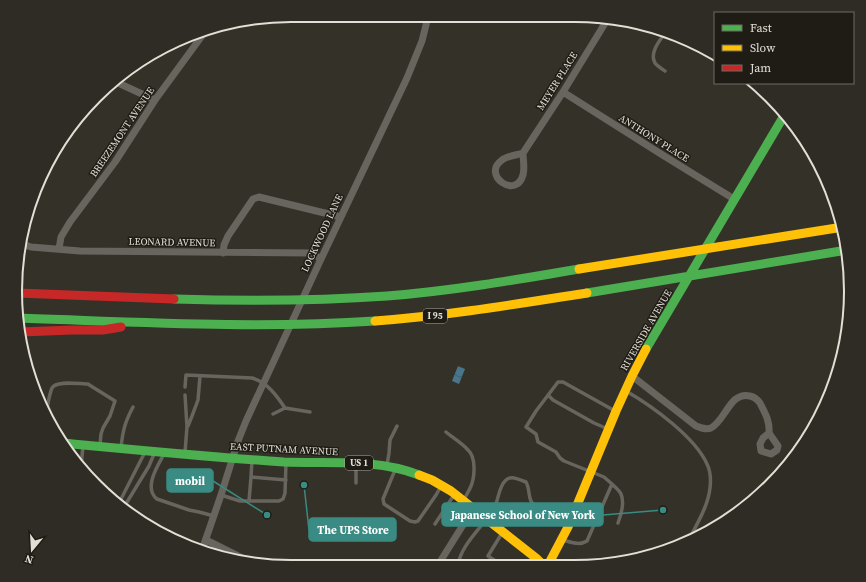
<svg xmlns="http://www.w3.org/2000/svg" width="866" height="582" font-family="'Source Serif 4',serif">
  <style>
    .water { fill: url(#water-waves) }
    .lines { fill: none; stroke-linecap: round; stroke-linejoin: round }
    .lane { stroke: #67655e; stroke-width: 3.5 }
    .street { stroke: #67655e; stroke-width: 7 }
    .fast { stroke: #4caf50; stroke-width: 9 }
    .slow { stroke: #ffc107; stroke-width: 9 }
    .jam { stroke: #c62828; stroke-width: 9 }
    .labels { text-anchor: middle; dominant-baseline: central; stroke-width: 3; stroke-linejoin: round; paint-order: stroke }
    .shield { fill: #1e1c15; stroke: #a7a59b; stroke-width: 1 }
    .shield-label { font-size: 9px; font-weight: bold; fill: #e2e0d5 }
    .street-label { font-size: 10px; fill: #e2e0d5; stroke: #1e1c15 }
    .rim { fill: none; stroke: #e2e0d5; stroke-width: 2 }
    .leader { fill: none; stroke: #398b83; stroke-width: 1.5 }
    .callout-dot { fill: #398b83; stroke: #1e1c15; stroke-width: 1.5 }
    .callout { fill: #398b83; stroke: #398b83; stroke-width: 1.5 }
    .callout-label { font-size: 11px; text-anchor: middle; font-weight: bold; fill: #fff }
  </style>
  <defs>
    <pattern id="water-waves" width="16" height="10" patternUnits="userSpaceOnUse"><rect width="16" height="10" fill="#48758c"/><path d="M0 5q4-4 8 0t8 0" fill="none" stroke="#465e6a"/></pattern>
  </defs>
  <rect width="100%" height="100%" fill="#343228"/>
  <!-- water -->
  <path class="water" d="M458,366L465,369L459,384L452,381Z"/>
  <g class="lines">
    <!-- lane -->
    <path class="lane" d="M665,33C660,40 649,53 655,63C657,66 662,69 665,71
      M185,387L186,375L252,378C267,382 277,396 285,408
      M626,391C652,406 695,437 707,464C711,472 711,480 710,488C708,507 696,525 688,542
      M548,395L553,400L594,423L608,429
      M46,413C48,405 49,395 52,388C56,380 79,384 88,384L91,386L115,401L110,416L103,428L101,434L100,445
      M273,414L285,408L310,412
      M188,426L192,416L198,400L200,376
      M446,432C453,438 462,443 468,450C476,457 475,476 471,486C469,491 466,495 464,500
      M121,447C123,430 125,422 133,407
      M185,452L187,427L185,395
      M164,454C158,465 143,488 157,499L189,510L199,512L214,516
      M252,460L251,477L286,480
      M356,464V483
      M387,465L389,453L390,440L397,426
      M81,467L83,446
      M395,470L383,499L384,504L410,521L415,522L418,521L436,495L440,488
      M612,484C615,487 619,490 621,494C625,503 621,515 618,523
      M221,495L240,501H279L283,499L285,493L286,463
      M249,501L251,477
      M119,503L145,452
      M124,507L149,466L154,454
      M435,524L454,495
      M502,533L488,556L503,566
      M563,540C571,542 579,546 587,541L612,484L604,477L564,461L560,458L556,452L538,442L536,434L526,427L536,411L558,382H563L615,411
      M458,565C461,544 484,526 494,508C499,500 498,487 506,480C512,475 520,480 526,482C530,489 528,497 532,503L559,523L567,527"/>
    <!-- street -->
    <path class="street" d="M116,82L155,100
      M563,92L661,154L734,199
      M523,153L563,92L607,20
      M523,153C523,160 525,168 523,175C516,200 481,175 502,160C507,156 517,155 523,153Z
      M22,244L31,247L80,251L311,253L321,259
      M59,249L61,237L70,222L115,162L155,100L207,29
      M223,253L224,245L228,236L253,199L259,197L341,217
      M632,376L696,426C701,428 706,430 711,428C726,420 730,391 750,396C755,397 757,399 760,403C765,413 770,421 769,433L763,438L760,444L761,451L771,454L777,450L778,446L769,433
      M206,540L250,562
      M202,550L221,495L238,441L246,421L321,259L407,78L422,41L428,17
      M438,565L473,509"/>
    <!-- fast -->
    <path class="fast" d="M587,293L847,250
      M174,299C245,301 316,301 387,296C451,291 515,280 579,269
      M19,318C138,322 256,329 375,321
      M646,349L785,114
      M63,443C137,450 210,457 284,462C329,464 376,458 419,475"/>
    <!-- slow -->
    <path class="slow" d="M579,269L843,227
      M375,321C446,316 517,304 587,293
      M419,475L432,480L451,491L536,558L545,567
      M547,567L568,527L616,411L632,376L646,349"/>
    <!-- jam -->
    <path class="jam" d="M17,293L174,299
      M20,332L72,330H103L121,327"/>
  </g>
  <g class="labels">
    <!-- shield labels -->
    <g class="shield">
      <rect x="423" y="309" width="24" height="14" rx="3"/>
      <rect x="345" y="456" width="28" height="14" rx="3"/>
    </g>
    <g class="shield-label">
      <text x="435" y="316">I 95</text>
      <text x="359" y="463">US 1</text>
    </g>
    <!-- street labels -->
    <g class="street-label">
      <text transform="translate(557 81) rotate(-58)">MEYER PLACE</text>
      <text transform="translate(122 132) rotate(-56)">BREEZEMONT AVENUE</text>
      <text transform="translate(654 138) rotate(32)">ANTHONY PLACE</text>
      <text transform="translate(322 233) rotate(-65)">LOCKWOOD LANE</text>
      <text transform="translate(172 242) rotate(1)">LEONARD AVENUE</text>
      <text transform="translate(646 330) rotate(-60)">RIVERSIDE AVENUE</text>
      <text transform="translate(284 449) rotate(3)">EAST PUTNAM AVENUE</text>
    </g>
  </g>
  <!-- crop -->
  <path d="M0 0H866V582H0ZM291 22H575A269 269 0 0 1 844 291V291A269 269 0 0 1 575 560H291A269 269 0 0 1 22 291V291A269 269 0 0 1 291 22Z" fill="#2e2c24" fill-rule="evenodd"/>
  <path class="rim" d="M291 22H575A269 269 0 0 1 844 291V291A269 269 0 0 1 575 560H291A269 269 0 0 1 22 291V291A269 269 0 0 1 291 22Z"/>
  <!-- callouts -->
  <path class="leader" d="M267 515L213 481M663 510L603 515M304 485L309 530"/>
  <g class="callout-dot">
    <circle cx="267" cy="515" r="4"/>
    <circle cx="663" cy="510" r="4"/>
    <circle cx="304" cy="485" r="4"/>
  </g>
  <g class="callout">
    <rect x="167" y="469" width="46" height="23" rx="4"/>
    <rect x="442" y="503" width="161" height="23" rx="4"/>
    <rect x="309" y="518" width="87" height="23" rx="4"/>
  </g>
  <g class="callout-label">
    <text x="190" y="485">mobil</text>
    <text x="523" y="519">Japanese School of New York</text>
    <text x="353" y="534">The UPS Store</text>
  </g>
  <!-- legend -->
  <rect x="714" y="12" width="140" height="72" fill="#1e1c15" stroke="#6c6a62"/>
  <rect x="722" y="25" width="20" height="6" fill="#4caf50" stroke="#6c6a62"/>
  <text x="750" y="32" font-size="12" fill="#e2e0d5">Fast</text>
  <rect x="722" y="45" width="20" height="6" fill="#ffc107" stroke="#6c6a62"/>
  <text x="750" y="52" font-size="12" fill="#e2e0d5">Slow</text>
  <rect x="722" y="65" width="20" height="6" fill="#c62828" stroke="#6c6a62"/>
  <text x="750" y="72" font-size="12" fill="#e2e0d5">Jam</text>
  <!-- north arrow -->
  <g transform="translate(32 550) rotate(198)" stroke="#1e1c15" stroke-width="3" paint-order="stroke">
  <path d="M0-3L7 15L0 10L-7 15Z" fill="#e2e0d5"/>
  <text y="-6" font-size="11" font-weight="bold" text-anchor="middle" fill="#e2e0d5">N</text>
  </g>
</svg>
